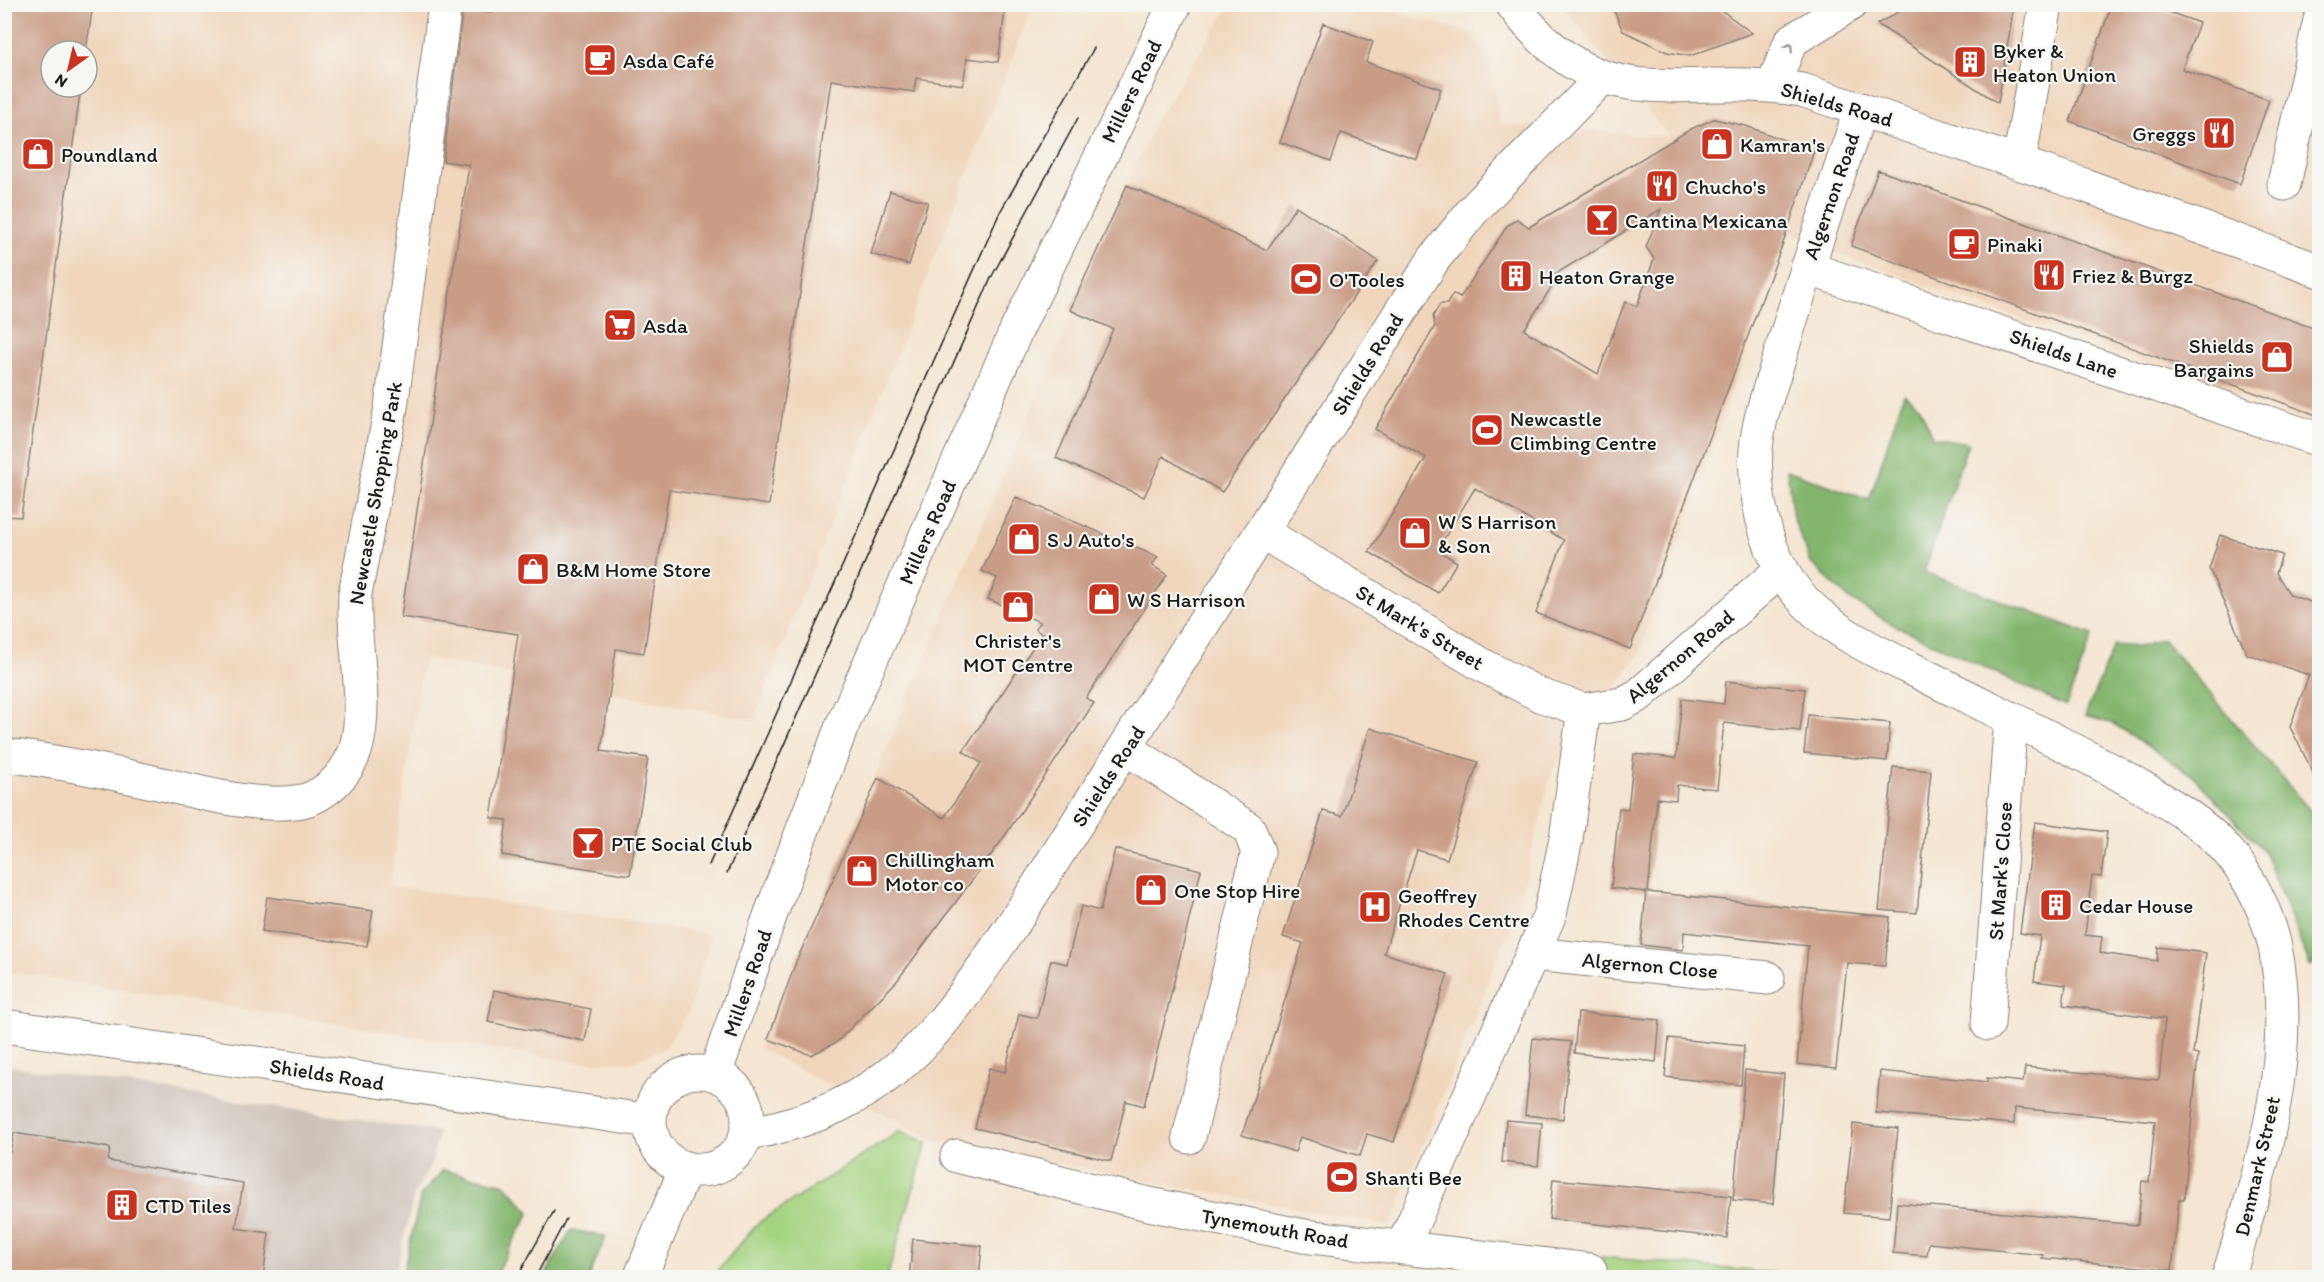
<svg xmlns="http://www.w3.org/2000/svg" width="2324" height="1282" font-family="Itim,sans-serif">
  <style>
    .built { fill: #f0d6bc; fill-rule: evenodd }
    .industrial { fill: #cec2b9 }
    .green { fill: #a4d380; stroke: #60784e; stroke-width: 1.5 }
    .forest { fill: #83b56e; stroke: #506845; stroke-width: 1.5 }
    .building { fill: #c99c86; fill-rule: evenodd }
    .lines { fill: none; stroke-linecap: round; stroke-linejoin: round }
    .street-casing { stroke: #888177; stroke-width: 35 }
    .secondary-casing { stroke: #888177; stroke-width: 35 }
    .primary-casing { stroke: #888177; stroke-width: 35 }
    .street { stroke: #fff; stroke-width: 33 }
    .secondary { stroke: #fff; stroke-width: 33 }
    .primary { stroke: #fff; stroke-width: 33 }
    .tram { stroke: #1c1c1c; stroke-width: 1.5 }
    .oneway { stroke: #999 }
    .labels { text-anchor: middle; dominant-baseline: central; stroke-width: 4.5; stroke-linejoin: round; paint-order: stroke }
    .poi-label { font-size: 21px; fill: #1c1c1c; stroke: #f6f6f2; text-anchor: start }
    .street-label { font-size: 21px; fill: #1c1c1c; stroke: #f6f6f2 }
  </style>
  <rect width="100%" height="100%" fill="#f6f6f2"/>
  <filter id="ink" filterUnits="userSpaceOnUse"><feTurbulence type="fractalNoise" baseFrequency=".0167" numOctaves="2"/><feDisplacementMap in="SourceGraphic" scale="12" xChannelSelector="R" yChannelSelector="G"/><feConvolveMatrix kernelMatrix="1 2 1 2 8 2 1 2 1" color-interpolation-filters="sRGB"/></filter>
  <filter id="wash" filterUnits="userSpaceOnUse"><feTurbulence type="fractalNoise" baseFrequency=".008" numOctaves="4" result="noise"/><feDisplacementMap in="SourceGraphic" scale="24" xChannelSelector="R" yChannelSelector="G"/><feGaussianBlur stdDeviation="1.35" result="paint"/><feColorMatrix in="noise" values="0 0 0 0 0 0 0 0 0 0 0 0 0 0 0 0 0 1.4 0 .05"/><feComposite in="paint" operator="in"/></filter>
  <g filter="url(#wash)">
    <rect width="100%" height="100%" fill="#f4e6d2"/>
    <!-- built -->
    <path class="built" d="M1231,4L1367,5L1472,33L1489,60L1500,124L1669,137L1562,5L2276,4L2319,25V425L1836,253L1789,230L1639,655L1552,770L1518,908L1390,1226L934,1140L759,1048L1153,125Z
      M4,5H1033L754,720L424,658L390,886L712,934L688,1014L664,1049L631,1062H578L5,971ZM51,51H87V87H51Z"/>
    <!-- industrial -->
    <path class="industrial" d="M4,1065L439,1132L432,1162L414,1195L395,1277H5Z"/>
    <!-- green -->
    <path class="green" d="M900,1131L927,1143L887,1277H712L758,1223Z
      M1601,1257L1812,1277H1601Z"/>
    <!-- forest -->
    <path class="forest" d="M1904,394L1920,407L1932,437L1968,443L1924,572L2093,635L2066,706L1890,623L1848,598L1811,563L1793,518L1787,470L1869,500Z
      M2163,639L2319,821V960L2310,966L2264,851L2192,775L2114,724L2085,716L2114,645L2139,647Z
      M443,1170L505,1184L530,1212L494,1277H402L421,1195Z
      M571,1230L606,1236L589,1277H544Z"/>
    <g id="blocks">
      <!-- building -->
      <path class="building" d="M4,4H93L86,51H51V87H81L21,517L4,516Z
        M493,4H1006L998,62L967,58L963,85L916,78L914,92L831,80L769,505L669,490L644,653L616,649L601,751L648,758L630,875L502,855L507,820L491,818L518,634L401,617L469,165L443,161L463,8L492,12Z
        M1611,4H1713L1752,33L1690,56L1667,52L1623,31Z
        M1912,4H2014L1998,103L1877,24Z
        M2112,4H2148L2199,23L2182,69L2269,100L2240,184L2070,121Z
        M1323,23L1373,42L1366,62L1441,89L1417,159L1341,133L1331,161L1280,142Z
        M1714,119L1746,126L1814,151L1783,243L1630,649L1536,613L1564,540L1475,488L1437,550L1457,562L1438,593L1369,552L1426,458L1375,429L1435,326L1433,316L1440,304H1447L1453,294L1460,298L1507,226L1517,219L1529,227L1691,129ZM1661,209L1646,247L1654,259L1637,306L1625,302L1598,374L1524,330L1558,277L1554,275Z
        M1878,170L2319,330V416L1851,246Z
        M1127,185L1267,250L1296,206L1378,261L1222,492L1163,456L1144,497L1056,458L1113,329L1070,310Z
        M890,191L928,202L909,265L871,254Z
        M1016,497L1158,557L1152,565L1167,575L1086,698L1094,703L1000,843L896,982L837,1042L811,1055L768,1039L796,962L878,778L944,818L981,763L963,751L1042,634L1035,629L1040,622L988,599L997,578L982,571Z
        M2220,535L2282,555L2276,573L2290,595L2319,605V784L2290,727L2309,675L2247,654L2209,569Z
        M1726,681L1805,689L1800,731L1724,723L1717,789L1677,785L1676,800L1657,798L1648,892L1890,917L1885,966L1847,963L1836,1068L1797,1064L1808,946L1684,932L1683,950L1641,945L1646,892L1611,888L1619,808L1628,809L1634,754L1676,758L1682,699L1724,704Z
        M1808,715L1890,723L1887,761L1804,753Z
        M1370,728L1478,762L1447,859L1417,850L1384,953L1448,974L1394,1142L1367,1134L1360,1156L1300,1137L1295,1152L1242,1135L1303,943L1283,937L1323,811L1342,816Z
        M1893,767L1931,771L1917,913L1879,910Z
        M2035,822L2107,832L2101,877L2092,876L2085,935L2102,937L2100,953L2157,961L2158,947L2206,953L2193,1054L2198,1055L2184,1199H2179L2172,1270L2042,1258L2043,1255L1929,1243L1927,1256L1893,1253L1897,1203L2138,1225L2142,1181L2149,1182L2155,1121L2015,1108L2014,1124L1876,1113L1880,1071L1987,1082V1078L2023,1082L2025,1067L2159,1080L2165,1019L2063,1005L2066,985L2034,981L2040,936L2020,933Z
        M1115,849L1201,870L1144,1106L1126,1101L1111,1161L975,1128L989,1068L1005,1072L1019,1014L1037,1018L1051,960L1067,964L1081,906L1100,911Z
        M267,897L373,911L367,946L262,931Z
        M494,990L591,1009L585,1041L488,1022Z
        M1578,1013L1660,1020L1656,1062L1574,1053Z
        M1533,1038L1571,1042L1563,1119L1525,1115Z
        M1669,1038L1744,1046L1741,1085L1665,1077Z
        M1745,1070L1784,1074L1773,1204L1733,1200Z
        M1506,1120L1542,1123L1538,1166L1502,1162Z
        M1853,1124L1898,1129L1889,1217L1844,1213Z
        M14,1133L110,1148L108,1161L243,1183L236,1228L269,1233L263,1278H4V1151L10,1152Z
        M1553,1179L1731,1196L1727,1238L1549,1219Z
        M913,1239L982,1246L979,1278H909Z"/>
    </g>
  </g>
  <g filter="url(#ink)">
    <use href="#blocks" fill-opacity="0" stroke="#888177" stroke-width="1.5"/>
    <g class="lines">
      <defs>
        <path id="street" d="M1773,85L1791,41L1851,4
          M1861,109C1834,188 1807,266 1783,346C1771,387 1752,430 1756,474C1758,514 1770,558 1795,590C1826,629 1873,650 1916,671C1990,709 2066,743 2138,785C2169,803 2202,822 2226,849C2249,875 2268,914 2275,947C2298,1057 2260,1173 2228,1278
          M2019,163L2046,4
          M2284,184L2320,20
          M1807,268L2320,440
          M1262,532L1484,666L1542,696L1584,710L1622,704L1639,695L1782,569
          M1126,748L1249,829L1258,852L1189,1137
          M4,755C57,761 110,772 162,784C202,793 261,809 302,801C328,795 351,770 357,744C368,696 352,643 355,594L391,407L445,4
          M1533,954L1768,978
          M1988,1024L2011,718
          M957,1156L1144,1203L1304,1236L1590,1270L1589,1278
          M1402,1248L1550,914L1566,839L1584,710"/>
        <path id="secondary" d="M1512,4C1603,126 1680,69 1802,90L2084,185L2320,271
          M746,1134C893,1108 941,1030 1019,915L1434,259L1475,208L1603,77"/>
        <path id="primary" d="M4,1026L650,1121
          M650 1121a49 49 0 1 1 98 0a49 49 0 1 1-98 0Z
          M715,1074L769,919L842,726L1016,331L1175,4
          M640,1278L686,1168"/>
      </defs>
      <!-- street casing -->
      <use href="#street" class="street-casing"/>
      <!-- secondary casing -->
      <use href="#secondary" class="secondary-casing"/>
      <!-- primary casing -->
      <use href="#primary" class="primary-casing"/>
      <!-- street -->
      <use href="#street" class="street"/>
      <!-- secondary -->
      <use href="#secondary" class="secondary"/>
      <!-- primary -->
      <use href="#primary" class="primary"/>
      <!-- tram -->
      <path class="tram" d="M709,865L1000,212L1094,48
        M727,873L992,276L1078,118
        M517,1278L554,1211
        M535,1278L566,1219"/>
    </g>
    <!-- one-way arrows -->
    <defs><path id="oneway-chevron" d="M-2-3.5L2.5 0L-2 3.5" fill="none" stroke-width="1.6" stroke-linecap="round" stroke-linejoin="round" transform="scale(1.5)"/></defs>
    <use class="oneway" href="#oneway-chevron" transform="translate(1789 47) rotate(-58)"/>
  </g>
  <!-- icons -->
  <defs>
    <symbol id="cafe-square" viewBox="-11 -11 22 22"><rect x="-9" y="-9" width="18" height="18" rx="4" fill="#c8321e" stroke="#f6f6f2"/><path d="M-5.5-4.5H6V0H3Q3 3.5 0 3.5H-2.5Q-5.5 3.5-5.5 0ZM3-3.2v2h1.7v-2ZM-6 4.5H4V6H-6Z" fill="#fff"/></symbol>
    <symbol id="building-square" viewBox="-11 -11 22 22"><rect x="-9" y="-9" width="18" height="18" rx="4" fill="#c8321e" stroke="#f6f6f2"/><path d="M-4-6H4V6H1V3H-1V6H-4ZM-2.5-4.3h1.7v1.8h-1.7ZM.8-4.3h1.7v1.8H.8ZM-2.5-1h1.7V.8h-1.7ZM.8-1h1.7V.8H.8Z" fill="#fff"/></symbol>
    <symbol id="restaurant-square" viewBox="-11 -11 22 22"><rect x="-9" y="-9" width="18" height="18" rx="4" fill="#c8321e" stroke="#f6f6f2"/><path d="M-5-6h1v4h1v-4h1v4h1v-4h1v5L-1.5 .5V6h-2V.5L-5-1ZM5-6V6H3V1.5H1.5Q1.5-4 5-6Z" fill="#fff"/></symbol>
    <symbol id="shop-square" viewBox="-11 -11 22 22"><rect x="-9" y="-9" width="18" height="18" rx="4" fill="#c8321e" stroke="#f6f6f2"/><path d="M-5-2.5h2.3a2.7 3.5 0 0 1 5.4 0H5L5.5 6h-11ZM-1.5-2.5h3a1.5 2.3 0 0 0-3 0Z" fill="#fff"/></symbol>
    <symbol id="bar-square" viewBox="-11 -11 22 22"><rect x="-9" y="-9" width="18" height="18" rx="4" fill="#c8321e" stroke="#f6f6f2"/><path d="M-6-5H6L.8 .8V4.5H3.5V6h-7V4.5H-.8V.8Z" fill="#fff"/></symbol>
    <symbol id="stadium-square" viewBox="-11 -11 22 22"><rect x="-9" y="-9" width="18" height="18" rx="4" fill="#c8321e" stroke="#f6f6f2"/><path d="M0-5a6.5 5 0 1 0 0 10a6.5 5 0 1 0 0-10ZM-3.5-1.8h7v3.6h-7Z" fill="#fff"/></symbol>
    <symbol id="supermarket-square" viewBox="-11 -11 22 22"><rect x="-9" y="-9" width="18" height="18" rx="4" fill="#c8321e" stroke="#f6f6f2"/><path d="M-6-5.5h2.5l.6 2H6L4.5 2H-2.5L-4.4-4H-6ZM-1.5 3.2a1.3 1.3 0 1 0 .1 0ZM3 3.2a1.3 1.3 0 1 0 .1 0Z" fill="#fff"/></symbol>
    <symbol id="hospital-square" viewBox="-11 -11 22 22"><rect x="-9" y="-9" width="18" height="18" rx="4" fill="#c8321e" stroke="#f6f6f2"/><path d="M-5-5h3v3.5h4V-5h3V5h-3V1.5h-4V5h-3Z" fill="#fff"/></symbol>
  </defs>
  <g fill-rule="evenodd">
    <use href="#cafe-square" x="581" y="41" width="38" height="38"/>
    <use href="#building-square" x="1951" y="43" width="38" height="38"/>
    <use href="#restaurant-square" x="2200" y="114" width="38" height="38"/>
    <use href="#shop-square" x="1698" y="125" width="38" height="38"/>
    <use href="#shop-square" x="19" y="135" width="38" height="38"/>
    <use href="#restaurant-square" x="1643" y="167" width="38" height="38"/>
    <use href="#bar-square" x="1583" y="201" width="38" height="38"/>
    <use href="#cafe-square" x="1945" y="225" width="38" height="38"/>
    <use href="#restaurant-square" x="2030" y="256" width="38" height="38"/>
    <use href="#building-square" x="1497" y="257" width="38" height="38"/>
    <use href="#stadium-square" x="1287" y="260" width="38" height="38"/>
    <use href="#supermarket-square" x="601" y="306" width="38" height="38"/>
    <use href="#shop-square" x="2258" y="338" width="38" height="38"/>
    <use href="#stadium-square" x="1468" y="411" width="38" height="38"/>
    <use href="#shop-square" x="1396" y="514" width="38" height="38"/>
    <use href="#shop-square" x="1005" y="520" width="38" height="38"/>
    <use href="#shop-square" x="514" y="550" width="38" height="38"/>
    <use href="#shop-square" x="1085" y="580" width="38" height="38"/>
    <use href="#shop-square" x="999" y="588" width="38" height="38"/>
    <use href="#bar-square" x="569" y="824" width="38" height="38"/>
    <use href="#shop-square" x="843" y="852" width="38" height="38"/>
    <use href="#shop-square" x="1132" y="871" width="38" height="38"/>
    <use href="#building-square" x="2037" y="886" width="38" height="38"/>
    <use href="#hospital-square" x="1356" y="888" width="38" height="38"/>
    <use href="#stadium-square" x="1323" y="1158" width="38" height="38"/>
    <use href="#building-square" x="103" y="1186" width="38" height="38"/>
  </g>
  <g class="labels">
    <!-- poi labels -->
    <g class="poi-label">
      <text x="1993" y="50">Byker &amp;<tspan x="1993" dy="24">Heaton Union</tspan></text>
      <text x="623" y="60">Asda Café</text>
      <text x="2196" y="133" text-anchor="end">Greggs</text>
      <text x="1740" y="144">Kamran's</text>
      <text x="61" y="154">Poundland</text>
      <text x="1685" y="186">Chucho's</text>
      <text x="1625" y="220">Cantina Mexicana</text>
      <text x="1987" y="244">Pinaki</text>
      <text x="2072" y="275">Friez &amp; Burgz</text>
      <text x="1539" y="276">Heaton Grange</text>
      <text x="1329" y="279">O'Tooles</text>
      <text x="643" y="325">Asda</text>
      <text x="2254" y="345" text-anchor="end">Shields<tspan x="2254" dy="24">Bargains</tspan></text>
      <text x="1510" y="418">Newcastle<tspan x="1510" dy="24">Climbing Centre</tspan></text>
      <text x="1438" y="521">W S Harrison<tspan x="1438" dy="24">&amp; Son</tspan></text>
      <text x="1047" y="539">S J Auto's</text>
      <text x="556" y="569">B&amp;M Home Store</text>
      <text x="1127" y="599">W S Harrison</text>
      <text x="1018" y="640" text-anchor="middle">Christer's<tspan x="1018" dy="24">MOT Centre</tspan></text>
      <text x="611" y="843">PTE Social Club</text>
      <text x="885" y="859">Chillingham<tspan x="885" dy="24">Motor co</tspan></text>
      <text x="1174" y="890">One Stop Hire</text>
      <text x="1398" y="895">Geoffrey<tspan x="1398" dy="24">Rhodes Centre</tspan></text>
      <text x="2079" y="905">Cedar House</text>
      <text x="1365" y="1177">Shanti Bee</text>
      <text x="145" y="1205">CTD Tiles</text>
    </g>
    <!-- street labels -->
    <g class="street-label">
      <text transform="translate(1131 91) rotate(-64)">Millers Road</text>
      <text transform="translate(1837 104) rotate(16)">Shields Road</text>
      <text transform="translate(1831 196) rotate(-71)">Algernon Road</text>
      <text transform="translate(2064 353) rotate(19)">Shields Lane</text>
      <text transform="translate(1367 364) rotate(-58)">Shields Road</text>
      <text transform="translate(375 493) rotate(-80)">Newcastle Shopping Park</text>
      <text transform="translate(927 532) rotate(-66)">Millers Road</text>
      <text transform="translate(1420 627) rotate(31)">St Mark's Street</text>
      <text transform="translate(1680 656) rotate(-40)">Algernon Road</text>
      <text transform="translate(1108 776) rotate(-57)">Shields Road</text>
      <text transform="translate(2000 871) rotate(-86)">St Mark's Close</text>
      <text transform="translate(1650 965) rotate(5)">Algernon Close</text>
      <text transform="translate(747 983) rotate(-71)">Millers Road</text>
      <text transform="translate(327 1074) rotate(9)">Shields Road</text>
      <text transform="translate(2257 1166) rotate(-77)">Denmark Street</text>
      <text transform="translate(1275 1228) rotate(10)">Tynemouth Road</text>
    </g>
  </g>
  <!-- margin -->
  <rect width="2324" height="1282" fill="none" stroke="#f6f6f2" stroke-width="24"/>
  <!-- north arrow -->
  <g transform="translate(69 69) rotate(214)"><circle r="28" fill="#f6f6f2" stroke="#9f9f9c" stroke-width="1.5"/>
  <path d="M0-4.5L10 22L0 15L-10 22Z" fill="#c8321e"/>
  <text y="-9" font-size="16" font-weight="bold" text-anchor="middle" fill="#1c1c1c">N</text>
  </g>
</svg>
